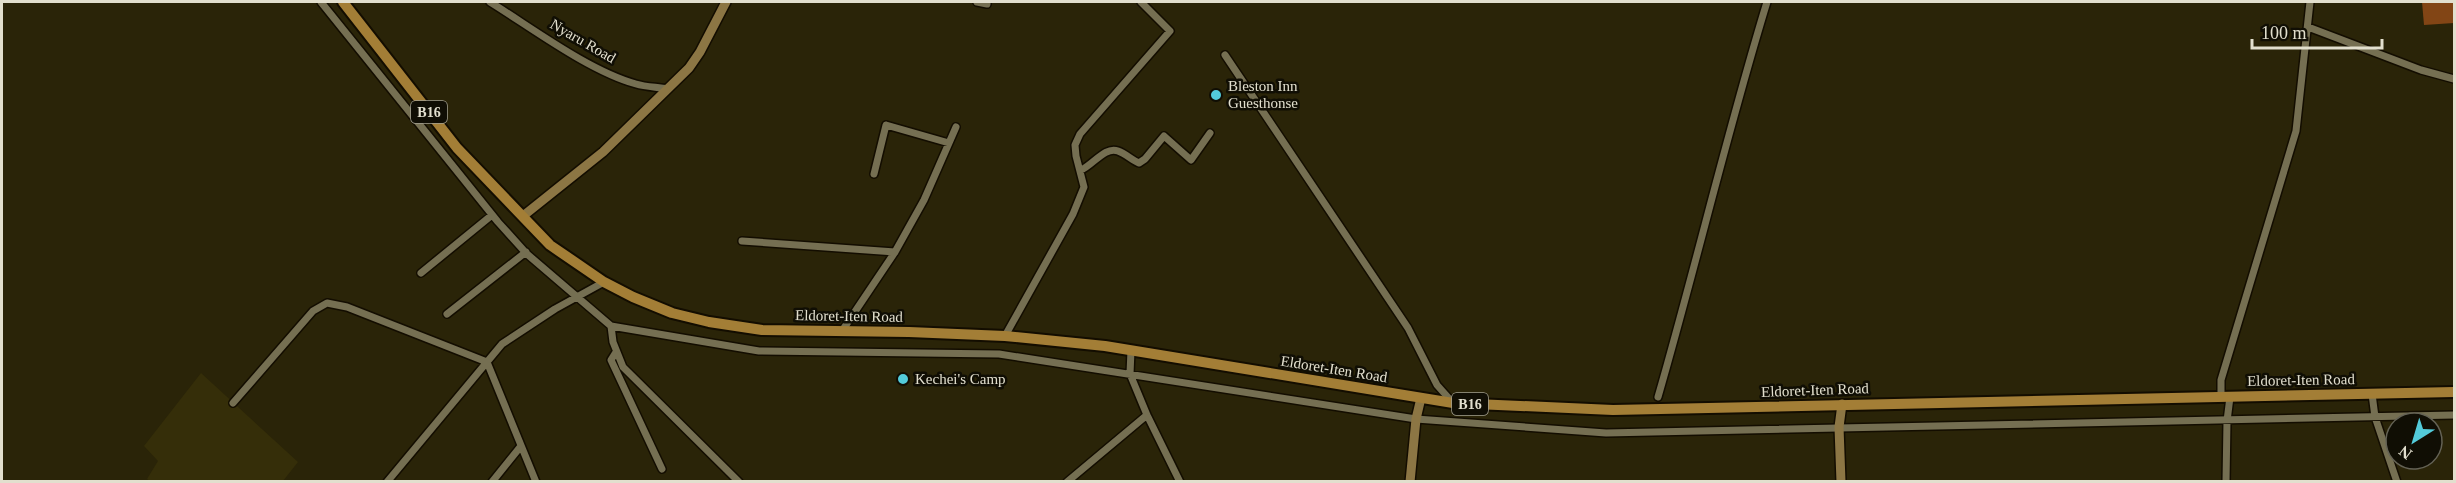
<svg xmlns="http://www.w3.org/2000/svg" width="2456" height="483" font-family="'Times New Roman',serif">
  <style>
    .built { fill: #352e09 }
    .forest { fill: #824515 }
    .lines { fill: none; stroke-linecap: round; stroke-linejoin: round }
    .street-casing { stroke: #130d00; stroke-width: 10 }
    .secondary-casing { stroke: #130d00; stroke-width: 12 }
    .primary-casing { stroke: #130d00; stroke-width: 14 }
    .street { stroke: #756f52; stroke-width: 7 }
    .secondary { stroke: #8c7644; stroke-width: 9 }
    .primary { stroke: #a37e36; stroke-width: 10 }
    .poi-dot { fill: #53cbda; stroke: #100e04; stroke-width: 2 }
    .labels { text-anchor: middle; dominant-baseline: central; stroke-width: 5; stroke-linejoin: round; paint-order: stroke }
    .shield { fill: #100e04; stroke: #a3a091; stroke-width: 1.5 }
    .shield-label { font-size: 14px; font-weight: bold; fill: #e2dfce }
    .street-label { font-size: 15px; fill: #e2dfce; stroke: #100e04 }
    .poi-label { font-size: 15px; fill: #e2dfce; stroke: #100e04; text-anchor: start }
  </style>
  <rect width="100%" height="100%" fill="#2a2408"/>
  <!-- built -->
  <path class="built" d="M201,373L298,462L283,481H150L147,479L158,461L144,446Z"/>
  <!-- forest -->
  <path class="forest" d="M2422,2H2454V23L2424,25Z"/>
  <g class="lines">
    <defs>
      <path id="street" d="M321,2L498,222L527,254L611,326L613,342L623,367L739,482
        M490,2C532,28 589,71 636,84C646,87 657,87 668,89
        M977,2L987,4
        M2308,27L2421,70L2454,79
        M1225,55L1408,328L1437,385L1453,403
        M1081,170C1093,165 1105,146 1118,151C1126,154 1132,160 1139,163L1145,159L1164,136L1191,160L1210,133
        M874,174L886,125L949,143
        M742,241L895,252
        M421,273L492,215
        M447,314L526,252
        M611,326L759,351L999,354L1416,419L1606,433L2454,415
        M842,331L895,252L924,200L956,127
        M1005,336L1073,214L1084,187L1076,156L1075,145L1080,134L1170,31L1141,2
        M1131,350L1130,374L1147,415L1180,482
        M616,352L611,360L662,469
        M2372,394L2375,417L2397,482
        M1658,397C1696,266 1727,132 1767,2
        M2221,397V380L2296,131L2310,2
        M233,403L313,311L327,303L347,307L487,362L536,482
        M387,482L502,344L555,309L604,282
        M492,482L521,446
        M1067,482L1147,415
        M2226,482L2227,421L2230,397"/>
      <path id="secondary" d="M523,216L603,152L689,68L700,52L726,2
        M1410,482L1416,419L1421,398
        M1841,482L1839,427L1842,404"/>
      <path id="primary" d="M343,2L457,148L550,245L604,282L633,297L672,313L709,322L762,330L909,332L1005,336L1105,346L1453,403L1613,410L2454,392"/>
    </defs>
    <!-- street casing -->
    <use href="#street" class="street-casing"/>
    <!-- secondary casing -->
    <use href="#secondary" class="secondary-casing"/>
    <!-- primary casing -->
    <use href="#primary" class="primary-casing"/>
    <!-- street -->
    <use href="#street" class="street"/>
    <!-- secondary -->
    <use href="#secondary" class="secondary"/>
    <!-- primary -->
    <use href="#primary" class="primary"/>
  </g>
  <!-- markers -->
  <g class="poi-dot">
    <circle cx="1216" cy="95" r="6"/>
    <circle cx="903" cy="379" r="6"/>
  </g>
  <g class="labels">
    <!-- shield labels -->
    <g class="shield">
      <rect x="411" y="101" width="36" height="22" rx="4.5"/>
      <rect x="1452" y="393" width="36" height="22" rx="4.5"/>
    </g>
    <g class="shield-label">
      <text x="429" y="112">B16</text>
      <text x="1470" y="404">B16</text>
    </g>
    <!-- street labels -->
    <g class="street-label">
      <text transform="translate(583 41) rotate(30)">Nyaru Road</text>
      <text transform="translate(849 316) rotate(1)">Eldoret-Iten Road</text>
      <text transform="translate(1334 369) rotate(9)">Eldoret-Iten Road</text>
      <text transform="translate(2301 380) rotate(-1)">Eldoret-Iten Road</text>
      <text transform="translate(1815 390) rotate(-2)">Eldoret-Iten Road</text>
    </g>
    <!-- poi labels -->
    <g class="poi-label">
      <text x="1228" y="86">Bleston Inn<tspan x="1228" dy="17">Guesthonse</tspan></text>
      <text x="915" y="379">Kechei's Camp</text>
    </g>
  </g>
  <!-- border -->
  <rect width="2456" height="483" fill="none" stroke="#e2dfce" stroke-width="6"/>
  <!-- north arrow -->
  <g transform="translate(2414 441) rotate(217)"><circle r="28" fill="#100e04" stroke="#646255" stroke-width="1.5"/>
  <path d="M0-4.5L10 22L0 15L-10 22Z" fill="#53cbda"/>
  <text y="-9" font-size="16" font-weight="bold" text-anchor="middle" fill="#e2dfce">N</text>
  </g>
  <!-- scale -->
  <path d="M2252 39v9h130v-9" fill="none" stroke="#e2dfce" stroke-width="3"/>
  <text x="2261" y="39" font-size="18" fill="#e2dfce" stroke="#100e04" stroke-width="4.5" paint-order="stroke">100 m</text>
</svg>
